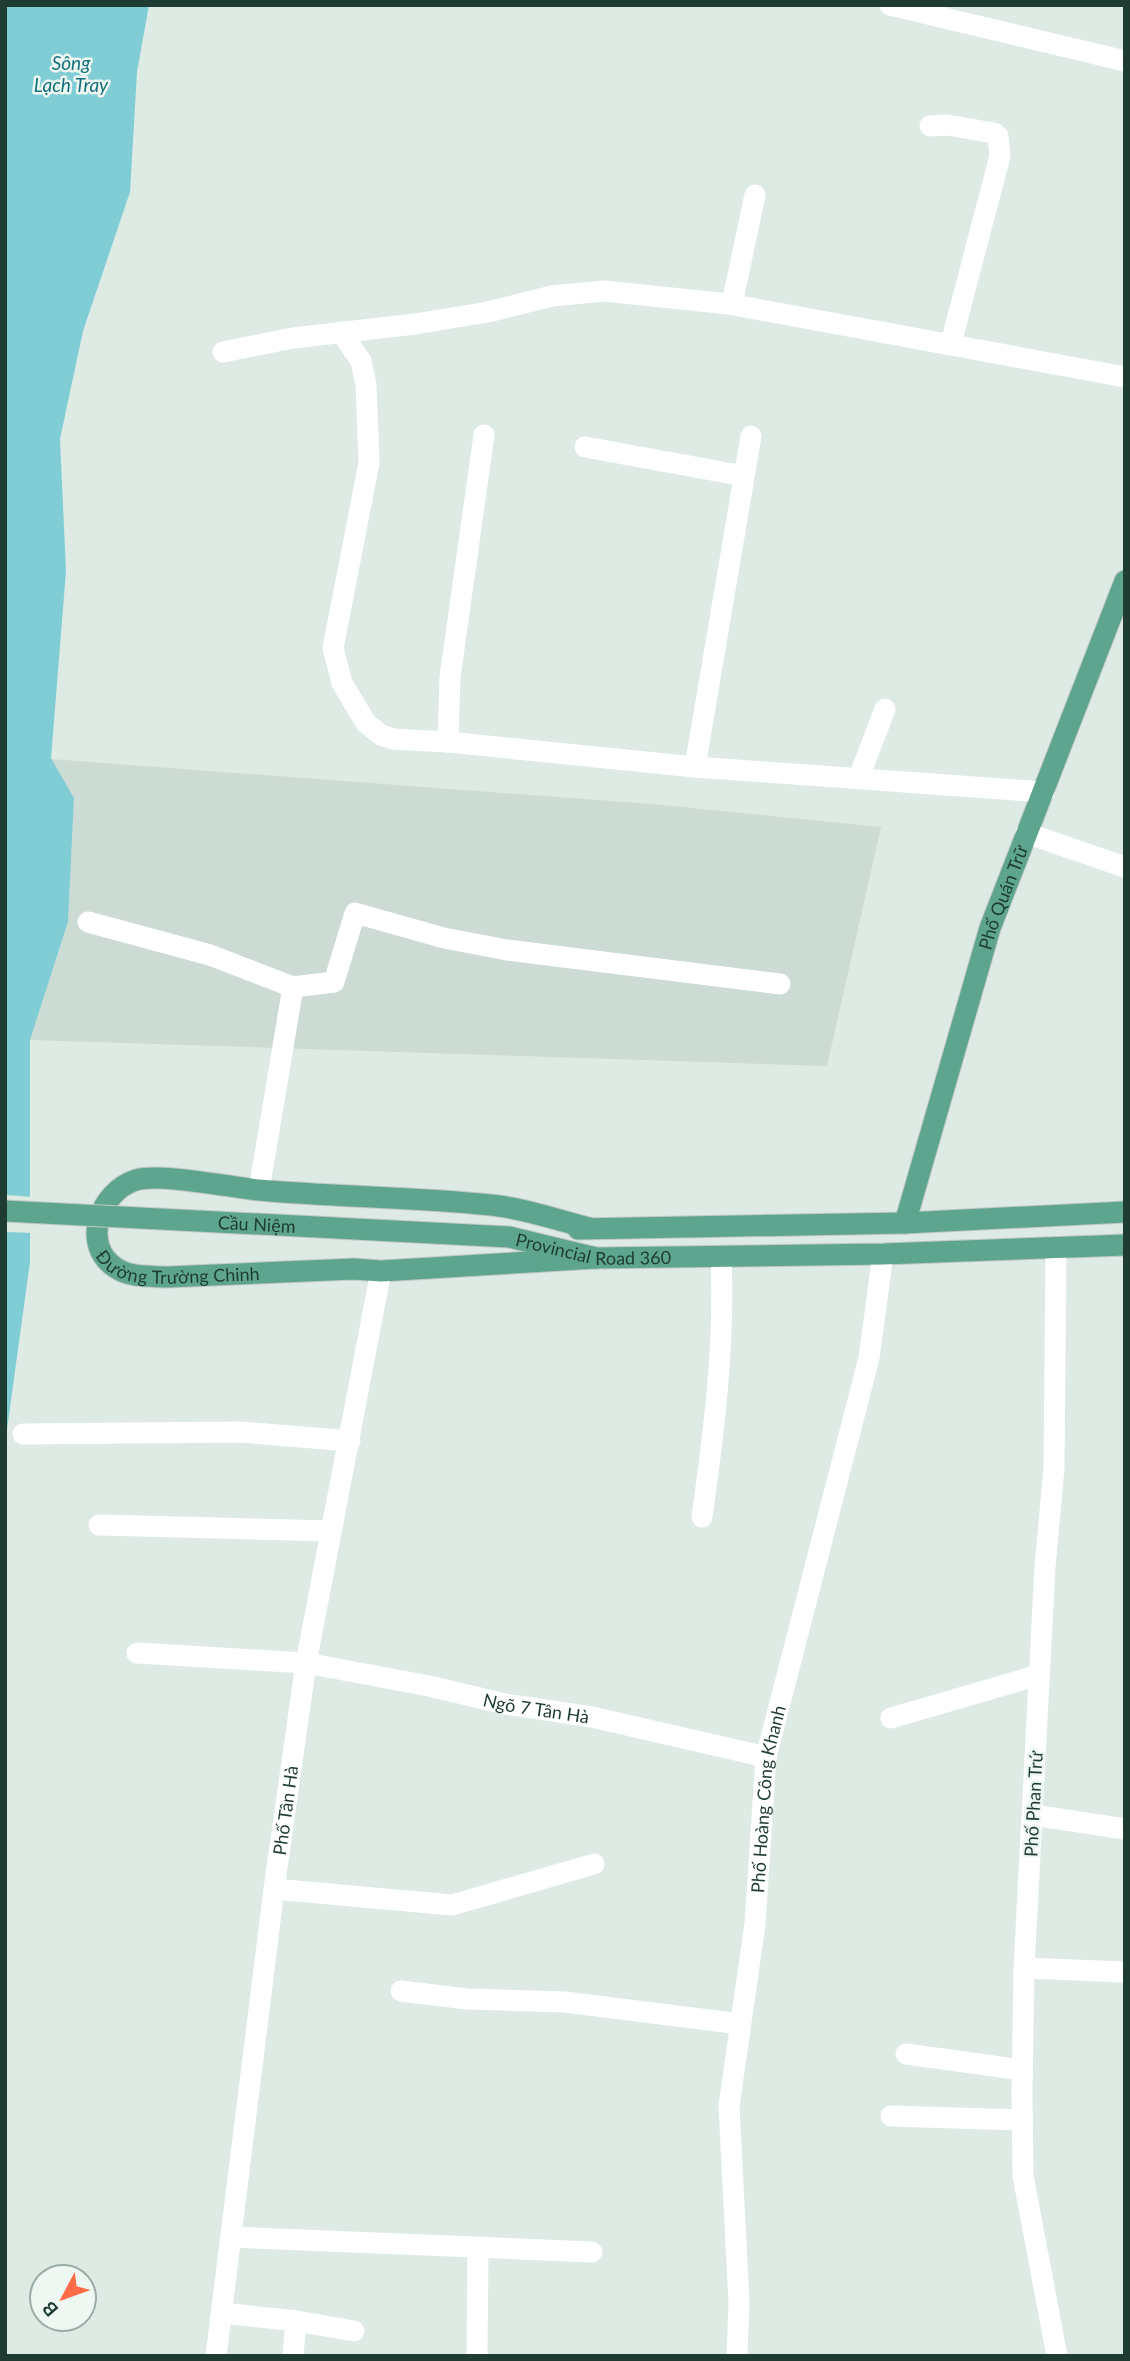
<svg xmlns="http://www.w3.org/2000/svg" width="1130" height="2361" font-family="Lato,sans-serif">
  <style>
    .built { fill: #ccdbd3 }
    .water { fill: #80cdd6 }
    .pier { fill: #ddebe4 }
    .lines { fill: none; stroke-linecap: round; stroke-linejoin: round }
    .major-casing { stroke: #c0c8c6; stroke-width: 23 }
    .minor { stroke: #fff; stroke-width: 21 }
    .major { stroke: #5ea58f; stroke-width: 21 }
    .major-bridge-casing { stroke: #c0c8c6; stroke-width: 23; stroke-linecap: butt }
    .major-bridge { stroke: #5ea58f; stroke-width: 21 }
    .labels { text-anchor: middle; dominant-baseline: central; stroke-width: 5; stroke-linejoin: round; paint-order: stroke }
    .street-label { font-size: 18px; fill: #1e3c32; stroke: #eef7f2 }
    .water-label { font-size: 19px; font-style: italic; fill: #13707c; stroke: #eef7f2 }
  </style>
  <rect width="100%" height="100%" fill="#ddebe4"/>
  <!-- built -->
  <path class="built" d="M51,759L663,805L881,827L827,1066L30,1040L68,922L74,798Z"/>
  <!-- water -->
  <path class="water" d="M5,5H149L137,72L130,192L83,331L60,439L66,571L51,758L74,798L68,922L30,1040V1262L5,1444Z"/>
  <!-- pier -->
  <path class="pier" d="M5,1195L33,1197L34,1233L5,1232Z"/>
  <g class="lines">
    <defs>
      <g id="major">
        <path id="s4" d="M905,1223L990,928L1125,581"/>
        <path id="s5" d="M589,1228C557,1220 523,1208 491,1205C413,1197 335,1197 258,1190C229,1187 161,1173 136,1180C100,1191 80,1245 116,1268C131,1278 151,1276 168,1277L354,1269L381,1271L596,1258"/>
        <path d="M578,1229L905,1223L1125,1212"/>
        <path id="s6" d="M509,1237L596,1258L883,1254L1125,1245"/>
      </g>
    </defs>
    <!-- major casing -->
    <use href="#major" class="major-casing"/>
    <!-- minor -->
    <g class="minor">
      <path d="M890,5L1125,61"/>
      <path d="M930,126L947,125L994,133L998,136L1000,156L951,343"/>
      <path d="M729,304L733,299L755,195"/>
      <path d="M341,332L361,361L366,384L369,463L333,648L342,683L366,723L381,735L393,739L448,742"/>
      <path d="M223,352L293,338L415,324L488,312L552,296L604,291L729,304L1125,377"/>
      <path d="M484,435L450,677L448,742L695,767L1044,792"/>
      <path d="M585,447L744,476"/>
      <path d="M695,767L751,436"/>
      <path d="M859,777L885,709"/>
      <path d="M1026,833L1125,867"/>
      <path d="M88,922L210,955L293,987"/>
      <path d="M259,1190L293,987L334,982L355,913L444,938L507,950L780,984"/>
      <path d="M1056,1249L1054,1468L1045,1567L1024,1968L1022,2094L1023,2176L1057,2356"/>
      <path d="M23,1434L240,1432L350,1441"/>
      <path d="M702,1517C714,1431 725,1344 721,1257"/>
      <path d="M99,1525L329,1531"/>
      <path id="s1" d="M137,1653L306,1663L429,1686L505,1704L592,1717L766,1757"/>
      <path d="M891,1718L1039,1675"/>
      <path d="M1033,1815L1125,1829"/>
      <path d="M274,1889L452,1905L594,1864"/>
      <path d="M1024,1968L1125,1972"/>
      <path d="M401,1991L467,1999L565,2002L740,2024"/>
      <path d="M906,2054L1022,2070"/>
      <path d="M891,2116L1022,2120"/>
      <path d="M232,2237L592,2252"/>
      <path d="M222,2313L296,2321L293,2356"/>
      <path d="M296,2321L354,2331"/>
      <path id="s2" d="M216,2356L274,1889L306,1663L381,1271"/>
      <path d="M477,2356L478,2247"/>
      <path id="s3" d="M737,2356L739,2302L729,2106L755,1924L766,1757L869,1358L883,1254"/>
    </g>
    <!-- major -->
    <use href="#major" class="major"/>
    <defs>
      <g id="major-bridge">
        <path id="s7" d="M5,1211L509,1237"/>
      </g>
    </defs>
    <!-- major-bridge casing -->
    <use href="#major-bridge" class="major-bridge-casing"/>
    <!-- major-bridge -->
    <use href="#major-bridge" class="major-bridge"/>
  </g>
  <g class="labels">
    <!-- street labels -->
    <g class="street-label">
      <text stroke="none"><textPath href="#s4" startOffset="340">Phố Quán Trữ</textPath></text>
      <text stroke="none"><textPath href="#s7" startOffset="252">Cầu Niệm</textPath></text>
      <text stroke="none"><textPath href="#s6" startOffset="86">Provincial Road 360</textPath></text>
      <text stroke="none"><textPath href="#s5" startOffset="630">Đường Trường Chinh</textPath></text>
      <text stroke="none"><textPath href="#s1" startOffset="404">Ngõ 7 Tân Hà</textPath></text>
      <text stroke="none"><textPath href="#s3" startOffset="560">Phố Hoàng Công Khanh</textPath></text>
      <text transform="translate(1033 1804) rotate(-87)">Phố Phan Trứ</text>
      <text stroke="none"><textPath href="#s2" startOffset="550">Phố Tân Hà</textPath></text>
    </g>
    <!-- water labels -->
    <g class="water-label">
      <text x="71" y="62">Sông<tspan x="71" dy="22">Lạch Tray</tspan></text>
    </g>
  </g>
  <!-- border -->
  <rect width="1130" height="2361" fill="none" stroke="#1e3c32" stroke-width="14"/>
  <!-- north arrow -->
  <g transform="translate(63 2298) rotate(229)"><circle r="33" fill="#eef7f2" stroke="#9baca5" stroke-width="2"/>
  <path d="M0-5L12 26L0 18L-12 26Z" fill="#fe6b48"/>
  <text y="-10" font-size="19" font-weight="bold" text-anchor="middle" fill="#1e3c32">B</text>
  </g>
</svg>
